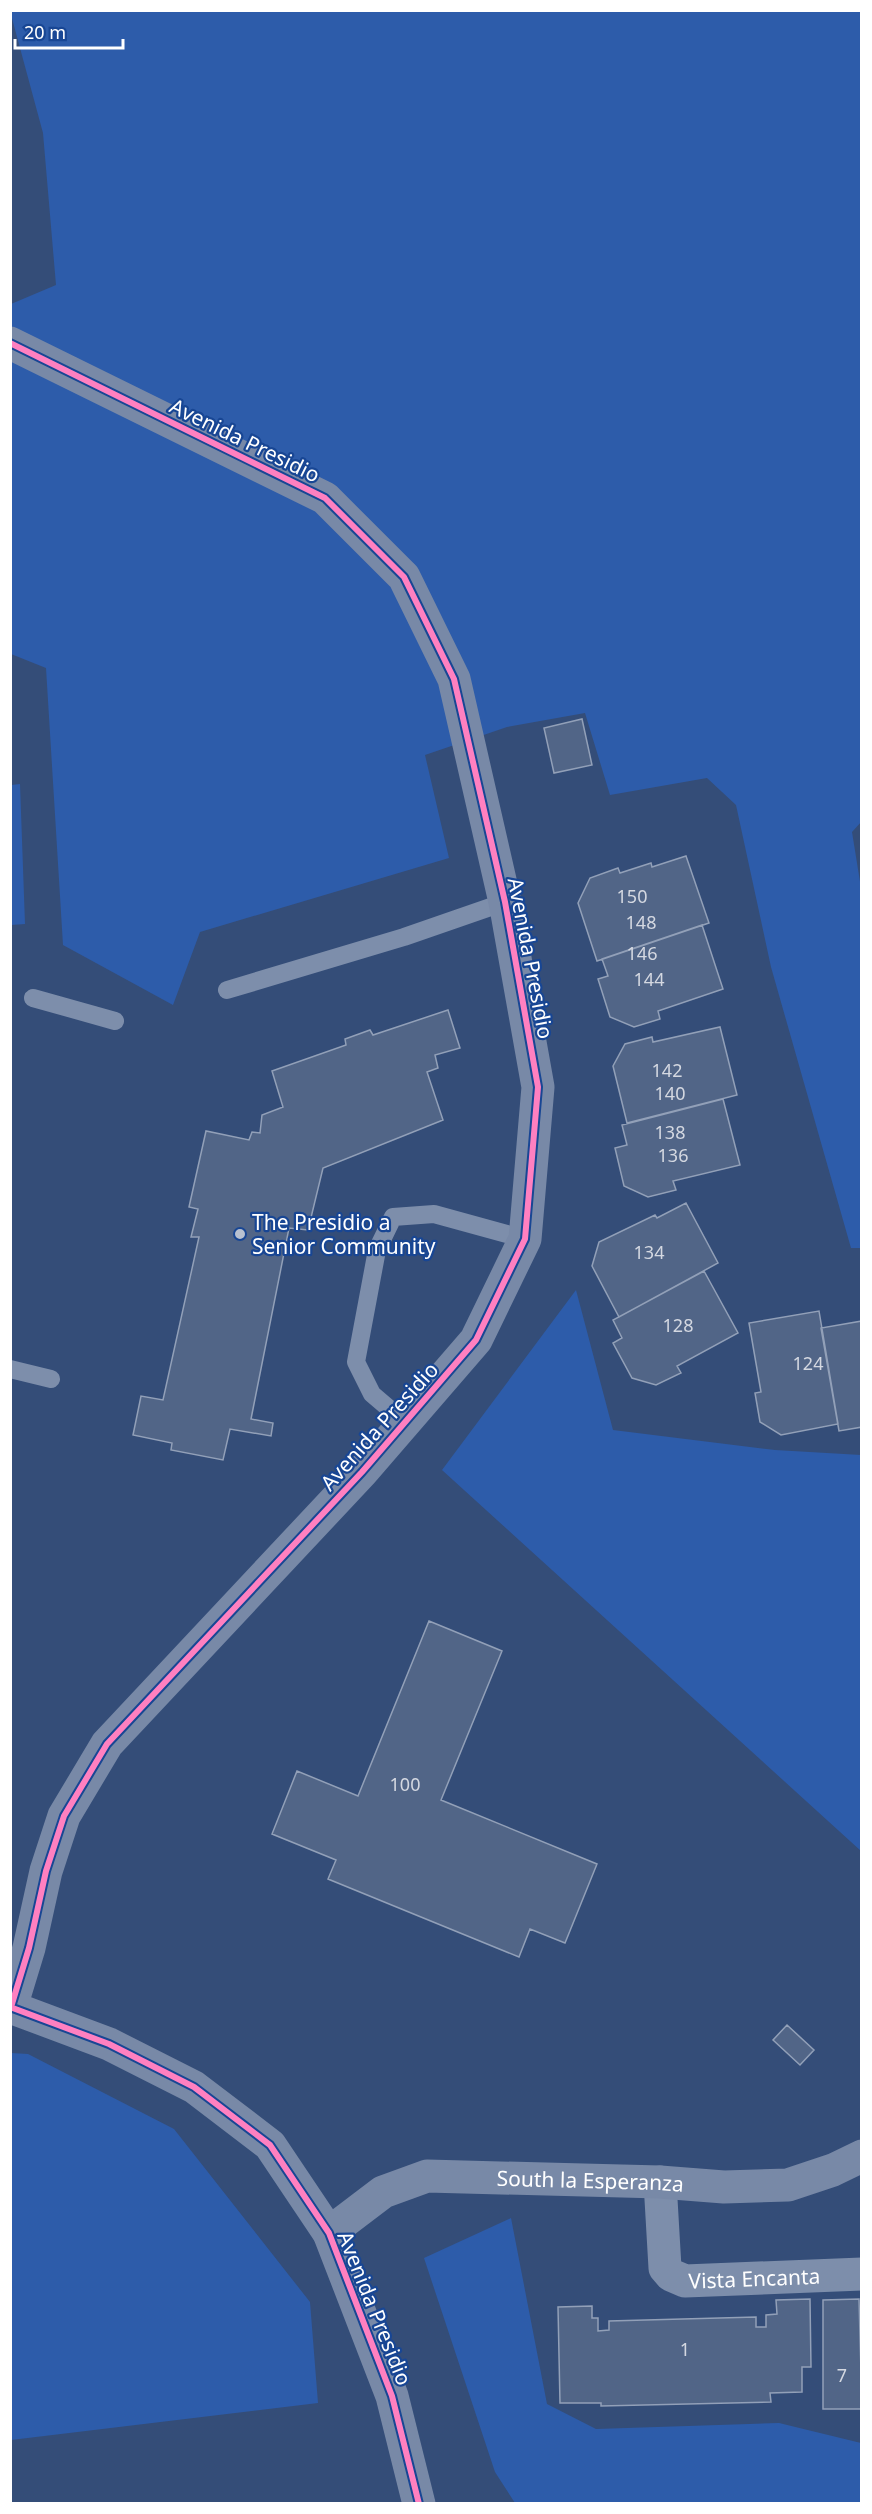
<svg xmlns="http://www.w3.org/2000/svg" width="872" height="2514" font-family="'Noto Sans',sans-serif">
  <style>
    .green { fill: #2d5caa }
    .building { fill: #516587; stroke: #92a0b8; stroke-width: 1.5 }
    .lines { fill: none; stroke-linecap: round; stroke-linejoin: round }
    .lane { stroke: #7d8eab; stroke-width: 18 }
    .street { stroke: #7d8eab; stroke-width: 33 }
    .secondary { stroke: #7889a7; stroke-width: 33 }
    .cycleway-casing { stroke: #184694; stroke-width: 10 }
    .cycleway { stroke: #ff80c0; stroke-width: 6 }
    .poi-dot { fill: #b8c1d0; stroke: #184694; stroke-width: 2 }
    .labels { text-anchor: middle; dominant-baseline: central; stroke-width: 4.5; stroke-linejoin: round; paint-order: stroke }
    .number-label { font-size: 18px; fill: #d4d8e1 }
    .street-label { font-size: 21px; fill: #fff; stroke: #184694 }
    .poi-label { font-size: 21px; fill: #fff; stroke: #184694; text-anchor: start }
  </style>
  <rect width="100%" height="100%" fill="#344d78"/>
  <!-- green -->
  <path class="green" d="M10,11H861L862,821L852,832L862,894L861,1248H851L771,967L736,805L707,778L610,795L585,713L507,727L425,755L449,858L200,932L173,1005L63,945L46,668L11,654V304L56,285L43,133Z
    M20,784L25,924L11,925V785Z
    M576,1290L613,1430L775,1450L861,1455V1851L442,1470Z
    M11,2053L28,2054L174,2129L310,2302L318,2403L11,2440Z
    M511,2218L547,2404L596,2429L779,2423L861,2443V2503H515L495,2472L424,2258Z"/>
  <!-- building -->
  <path class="building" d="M582,719L592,765L554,773L544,728Z
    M686,856L709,923L597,961L578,903L590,878L618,868L620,873L651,863L652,867Z
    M702,925L723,989L658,1011L660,1019L634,1027L610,1017L598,979L608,976L602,959Z
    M448,1010L460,1048L435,1055L438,1068L427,1072L443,1120L323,1168L308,1230L289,1228L251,1419L273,1423L271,1436L230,1429L223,1460L171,1450L172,1443L133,1435L141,1396L163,1400L199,1237H191L198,1209L189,1207L206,1131L249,1140L252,1132L260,1133L262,1115L283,1107L272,1071L346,1045L345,1039L370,1030L373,1035Z
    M720,1027L737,1095L627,1123L613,1066L625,1044L652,1037L653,1042Z
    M723,1099L740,1165L673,1181L676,1190L648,1197L624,1186L615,1148L627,1145L622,1125Z
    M686,1203L718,1263L619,1317L592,1266L599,1242L655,1215L657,1218Z
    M704,1271L738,1333L677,1366L681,1373L656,1385L632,1378L613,1343L622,1338L613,1320Z
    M819,1311L838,1424L781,1435L760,1422L755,1393L761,1392L749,1323Z
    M862,1321V1427L839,1431L821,1328Z
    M429,1621L502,1651L441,1800L597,1864L565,1943L530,1929L519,1957L328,1879L336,1860L272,1834L297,1771L358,1796Z
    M787,2025L814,2050L800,2065L773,2040Z
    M810,2299L811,2367H802V2392L770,2393L771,2402L601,2406V2403H560L558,2307L592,2306V2318H598V2331L609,2330V2321L756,2317V2327H766V2315L777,2314L776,2300Z
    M859,2299L862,2409H823V2300Z"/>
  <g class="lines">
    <!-- lane -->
    <path class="lane" d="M227,990L404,937L505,902
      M33,998L115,1021
      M10,1369L51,1379
      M406,1423L372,1394L356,1362L377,1250L393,1217L434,1214L525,1239"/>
    <!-- street -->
    <path class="street" id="s1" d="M660,2182L665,2268L671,2275L685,2281L862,2274"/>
    <!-- secondary -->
    <g class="secondary">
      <path d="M10,343L325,498L404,577L454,679L505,902L538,1087L525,1239L476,1340L362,1472L107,1744L64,1816L46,1871L29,1948L11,2007"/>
      <path d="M10,2007L109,2044L194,2087L270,2145L329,2233L392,2396L419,2504"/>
      <path id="s2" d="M329,2233L383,2192L427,2176L660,2182L724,2187L788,2185L833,2170L862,2156"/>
    </g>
    <defs>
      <path id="cycleway" d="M10,343L325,498L404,577L454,679L505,902L538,1087L525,1239L476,1340L362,1472L107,1744L64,1816L46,1871L29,1948L11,2007
        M10,2007L109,2044L194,2087L270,2145L329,2233L392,2396L419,2504"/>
    </defs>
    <!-- cycleway casing -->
    <use href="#cycleway" class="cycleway-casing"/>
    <!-- cycleway -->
    <use href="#cycleway" class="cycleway"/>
  </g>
  <!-- markers -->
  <circle class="poi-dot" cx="240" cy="1234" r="6"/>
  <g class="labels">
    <!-- number labels -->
    <g class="number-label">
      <text x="632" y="896">150</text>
      <text x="641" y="922">148</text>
      <text x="642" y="953">146</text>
      <text x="649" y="979">144</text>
      <text x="667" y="1070">142</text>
      <text x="670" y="1093">140</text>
      <text x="670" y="1132">138</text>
      <text x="673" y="1155">136</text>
      <text x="649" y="1252">134</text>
      <text x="678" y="1325">128</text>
      <text x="808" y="1363">124</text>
      <text x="405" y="1784">100</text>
      <text x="685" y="2349">1</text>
      <text x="842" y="2375">7</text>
    </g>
    <!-- street labels -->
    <g class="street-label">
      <text transform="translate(245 440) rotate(26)">Avenida Presidio</text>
      <text transform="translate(531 958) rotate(79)">Avenida Presidio</text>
      <text transform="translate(379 1426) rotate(-48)">Avenida Presidio</text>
      <text stroke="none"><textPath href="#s2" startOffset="278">South la Esperanza</textPath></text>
      <text stroke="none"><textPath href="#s1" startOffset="180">Vista Encanta</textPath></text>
      <text transform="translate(375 2308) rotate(68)">Avenida Presidio</text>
    </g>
    <!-- poi labels -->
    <g class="poi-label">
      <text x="252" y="1222">The Presidio a<tspan x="252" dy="24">Senior Community</tspan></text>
    </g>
  </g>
  <!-- border -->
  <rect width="872" height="2514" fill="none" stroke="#ffffff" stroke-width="24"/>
  <!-- scale -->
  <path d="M15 39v9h108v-9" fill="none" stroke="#ffffff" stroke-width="3"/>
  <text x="24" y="39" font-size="18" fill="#ffffff" stroke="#184694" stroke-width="4.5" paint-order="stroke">20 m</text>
</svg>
